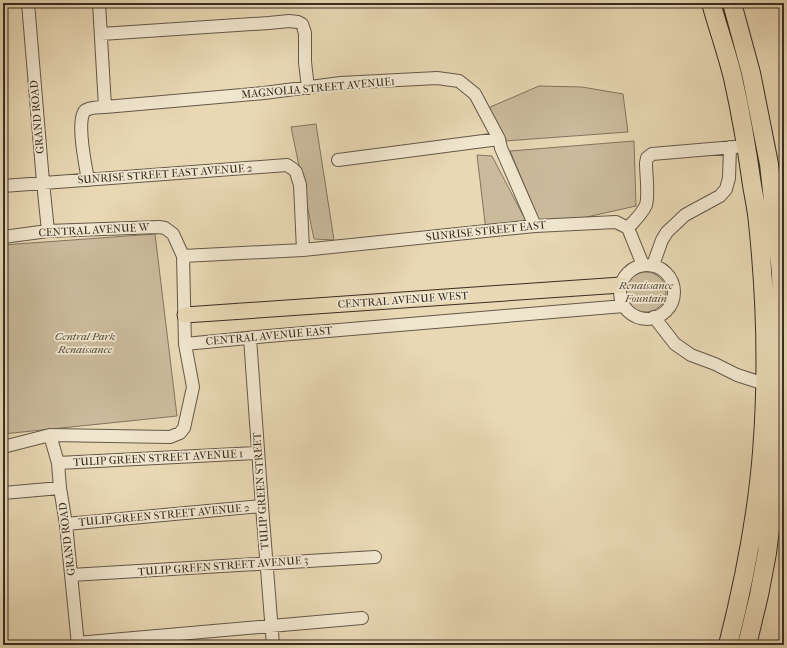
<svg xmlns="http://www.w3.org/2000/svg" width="787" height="648" font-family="'IM FELL French Canon',serif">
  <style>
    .green { fill: #cabb9c; stroke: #817460 }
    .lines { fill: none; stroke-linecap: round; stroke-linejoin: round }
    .minor-casing { stroke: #645848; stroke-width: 14 }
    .major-casing { stroke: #382d24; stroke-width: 17 }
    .highway-casing { stroke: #382d24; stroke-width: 20 }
    .minor { stroke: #f0e6ce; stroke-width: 12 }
    .major { stroke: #e8d8b4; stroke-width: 15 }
    .highway { stroke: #e8d8b4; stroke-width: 18 }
    .labels { text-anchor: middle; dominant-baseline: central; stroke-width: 3.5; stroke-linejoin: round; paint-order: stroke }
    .street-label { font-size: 11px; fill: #382d24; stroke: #f0e6ce }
    .park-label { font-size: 11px; font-style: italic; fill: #55493c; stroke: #f0e6ce }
  </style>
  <rect width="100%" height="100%" fill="#e8d8b4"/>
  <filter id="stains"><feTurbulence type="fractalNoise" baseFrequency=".005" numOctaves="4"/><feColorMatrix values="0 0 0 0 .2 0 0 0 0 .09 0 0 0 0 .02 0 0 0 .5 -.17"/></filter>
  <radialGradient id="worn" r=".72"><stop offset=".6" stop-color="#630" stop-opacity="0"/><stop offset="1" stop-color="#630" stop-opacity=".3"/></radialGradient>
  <!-- green -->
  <path class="green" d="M539,86L582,87L623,94L628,132L491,142L488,108Z
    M316,124L334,240L314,239L291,127Z
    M634,141L636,206L542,227L510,151Z
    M477,155L492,156L528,225L486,231Z
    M155,234L177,416L3,434V245Z
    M626 292a20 20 0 1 1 40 0a20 20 0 1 1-40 0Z"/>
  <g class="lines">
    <defs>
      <path id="minor" d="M28,3L43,182L48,231
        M101,34L269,23L289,21L298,22L302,24L305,33V62L308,88
        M105,107L264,93L341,83L437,78L459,81L475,94L499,139
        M338,160L499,139L501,148L535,226
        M88,180C86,168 75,116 86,110C92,107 99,107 105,107L99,3
        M3,186L287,165L293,169L296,172L300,185L303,250L535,226L616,222L628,228L643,265
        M628,228C634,221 642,214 646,205C649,195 646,174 646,163L647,158L652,154L746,146
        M3,237L48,231L159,227L165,228L173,234L183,256L185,344
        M183,256L303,250
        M653,265L662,240L667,232L685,215L720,196L726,189L729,178L730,147
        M620 292a27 27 0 1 1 54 0a27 27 0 1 1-54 0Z
        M654,317L675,344L691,355L715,364L737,375L765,384
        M250,338L262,506L273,645
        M50,435L58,463L60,488L66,524L78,645
        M3,447L50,435L170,437L180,433L184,428L193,387L185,344L268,336L624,306
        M58,463L258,453
        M3,493L60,488
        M66,524L262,506
        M71,575L375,557
        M77,643L362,618"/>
      <path id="major" d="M185,315L621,285"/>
      <path id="highway" d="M711,3C718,28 727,53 733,78C741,114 747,149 752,185C754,197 757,210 758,223C766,299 768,376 762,452C757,517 744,582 728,645
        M732,3L751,73L769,164L781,272L783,382L779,455L773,506L767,553L759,595L747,645"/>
    </defs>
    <!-- minor casing -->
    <use href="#minor" class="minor-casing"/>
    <!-- major casing -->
    <use href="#major" class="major-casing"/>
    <!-- highway casing -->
    <use href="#highway" class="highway-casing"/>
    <!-- minor -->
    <use href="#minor" class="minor"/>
    <!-- major -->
    <use href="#major" class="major"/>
    <!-- highway -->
    <use href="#highway" class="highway"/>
  </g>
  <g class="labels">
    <!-- street labels -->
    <g class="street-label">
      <text transform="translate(318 88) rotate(-5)">MAGNOLIA STREET AVENUE1</text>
      <text transform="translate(37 117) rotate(-95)">GRAND ROAD</text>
      <text transform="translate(165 174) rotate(-4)">SUNRISE STREET EAST AVENUE 2</text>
      <text transform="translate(94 230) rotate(-3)">CENTRAL AVENUE W</text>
      <text transform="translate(486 231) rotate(-6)">SUNRISE STREET EAST</text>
      <text transform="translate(403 300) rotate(-4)">CENTRAL AVENUE WEST</text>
      <text transform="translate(269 336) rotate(-5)">CENTRAL AVENUE EAST</text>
      <text transform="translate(158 458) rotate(-3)">TULIP GREEN STREET AVENUE 1</text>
      <text transform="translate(261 491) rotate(-94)">TULIP GREEN STREET</text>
      <text transform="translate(164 515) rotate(-5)">TULIP GREEN STREET AVENUE 2</text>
      <text transform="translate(67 539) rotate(-97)">GRAND ROAD</text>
      <text transform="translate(223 566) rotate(-4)">TULIP GREEN STREET AVENUE 3</text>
    </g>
    <!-- park labels -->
    <g class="park-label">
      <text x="646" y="285">Renaissance<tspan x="646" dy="13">Fountain</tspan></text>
      <text x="85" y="336">Central Park<tspan x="85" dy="13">Renaissance</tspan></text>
    </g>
  </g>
  <!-- margin -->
  <rect width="787" height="648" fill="none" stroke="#e8d8b4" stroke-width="16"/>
  <rect x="4" y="4" width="779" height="640" fill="none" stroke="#382d24" stroke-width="2"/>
  <rect x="8" y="8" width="771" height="632" fill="none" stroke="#382d24"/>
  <rect width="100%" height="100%" filter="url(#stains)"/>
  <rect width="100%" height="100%" fill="url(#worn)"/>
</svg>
